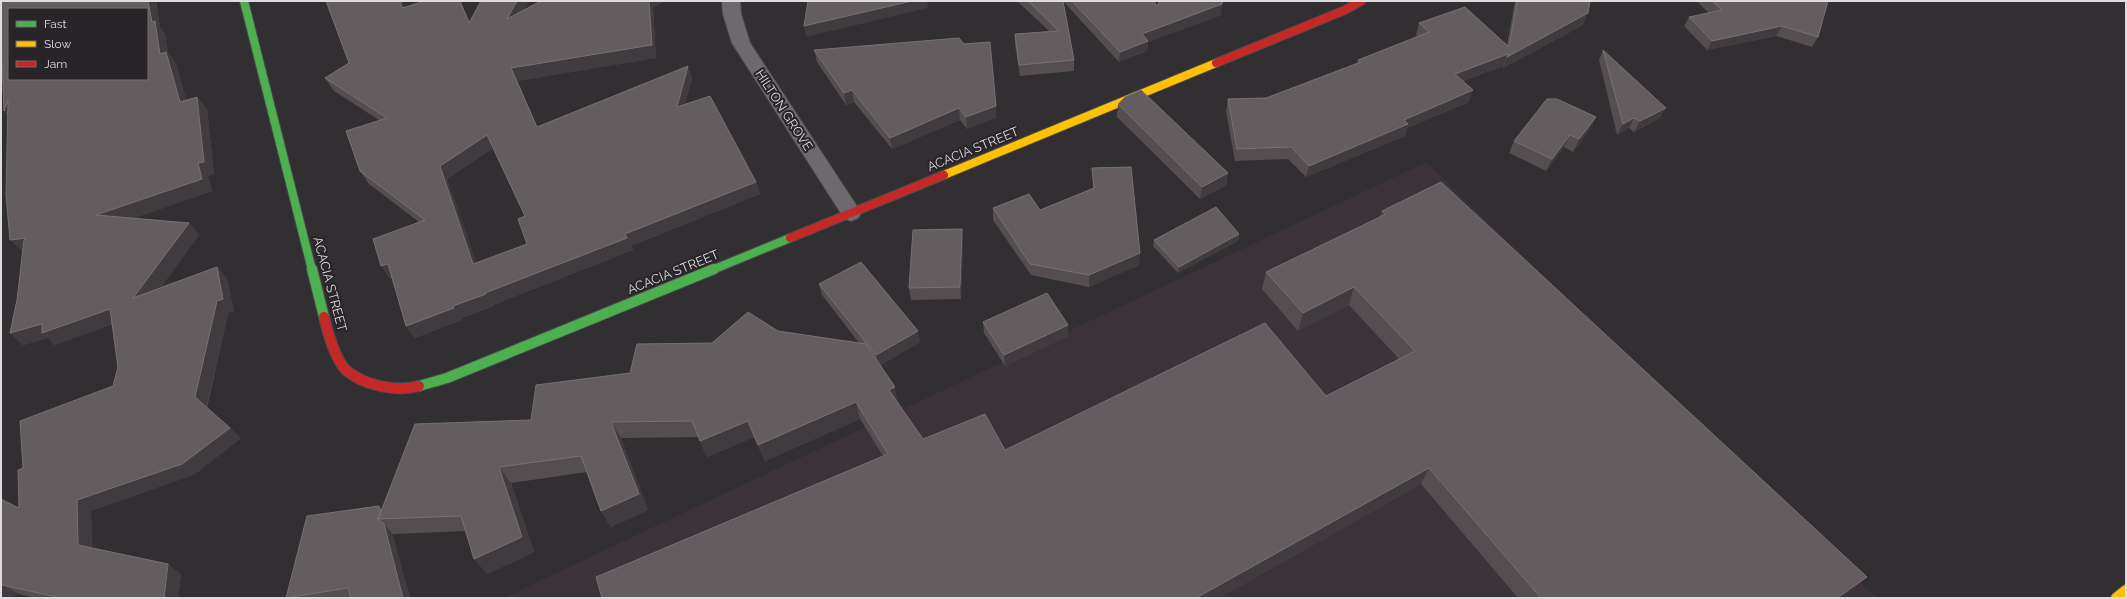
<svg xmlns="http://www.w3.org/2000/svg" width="2127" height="599" font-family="Raleway,sans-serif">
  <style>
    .built { fill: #3b323a }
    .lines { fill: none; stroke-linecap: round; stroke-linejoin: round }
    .street-casing { stroke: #4d4b4d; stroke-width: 2 }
    .fast-far1-casing { stroke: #4d4b4d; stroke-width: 10 }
    .fast-casing { stroke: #4d4b4d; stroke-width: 12 }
    .slow-far1-casing { stroke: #4d4b4d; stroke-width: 10 }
    .slow-casing { stroke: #4d4b4d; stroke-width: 12 }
    .jam-far1-casing { stroke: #4d4b4d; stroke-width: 10 }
    .jam-casing { stroke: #4d4b4d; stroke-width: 12 }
    .street { fill: #6c6a6e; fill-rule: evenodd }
    .fast-far1 { stroke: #4caf50; stroke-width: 8 }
    .fast { stroke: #4caf50; stroke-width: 10 }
    .slow-far1 { stroke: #ffc107; stroke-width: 8 }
    .slow { stroke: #ffc107; stroke-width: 10 }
    .jam-far1 { stroke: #c62828; stroke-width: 8 }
    .jam { stroke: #c62828; stroke-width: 10 }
    .wall { fill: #544e51; fill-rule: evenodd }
    .shaded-wall { fill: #403b3e }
    .building { fill: #635d60; stroke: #777174; fill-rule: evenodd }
    .labels { text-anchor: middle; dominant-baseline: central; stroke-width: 4; stroke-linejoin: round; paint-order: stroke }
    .street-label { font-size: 13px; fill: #dfdcdf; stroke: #282428 }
  </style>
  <rect width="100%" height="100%" fill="#312f31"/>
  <!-- built -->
  <path class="built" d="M1426,162L1877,598H503Z"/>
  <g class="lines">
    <defs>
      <path id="street" d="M722,1H740L741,14L750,43L858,208L861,213L858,218L851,221L844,218L732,43L723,14Z"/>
      <path id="fast-far1" d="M244,1L312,270
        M712,270L790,238"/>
      <path id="fast" d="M312,269L324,317
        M419,386L447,378L714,269"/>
      <path id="slow-far1" d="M944,175L1216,63"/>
      <path id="slow" d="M2116,598L2126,590"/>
      <path id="jam-far1" d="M1216,63L1345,10L1361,1
        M790,238L944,175"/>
      <path id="jam" d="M324,317C327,331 336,361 346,370C364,386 397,392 419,386"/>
    </defs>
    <!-- street casing -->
    <use href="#street" class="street-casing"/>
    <!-- fast-far1 casing -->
    <use href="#fast-far1" class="fast-far1-casing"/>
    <!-- fast casing -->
    <use href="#fast" class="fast-casing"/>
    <!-- slow-far1 casing -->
    <use href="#slow-far1" class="slow-far1-casing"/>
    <!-- slow casing -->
    <use href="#slow" class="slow-casing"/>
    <!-- jam-far1 casing -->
    <use href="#jam-far1" class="jam-far1-casing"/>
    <!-- jam casing -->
    <use href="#jam" class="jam-casing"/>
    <!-- street -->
    <use href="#street" class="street"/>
    <!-- fast-far1 -->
    <use href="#fast-far1" class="fast-far1"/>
    <!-- fast -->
    <use href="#fast" class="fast"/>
    <!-- slow-far1 -->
    <use href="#slow-far1" class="slow-far1"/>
    <!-- slow -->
    <use href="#slow" class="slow"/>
    <!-- jam-far1 -->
    <use href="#jam-far1" class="jam-far1"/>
    <!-- jam -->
    <use href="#jam" class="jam"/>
  </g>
  <!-- wall -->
  <path class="wall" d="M1,1H156L160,27L165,34L168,53L176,64L186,100L197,97L207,109L214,174L208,176L212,191L134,218L189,223L199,235L161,287L217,267L227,279L234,311L228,313L207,408L241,438L195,474L91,511L92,548L181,574L178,598H35L19,594L1,598L19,508L23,468L113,386L118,367L112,324L55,345L48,338L23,345L10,333L17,300L23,252L8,116L4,111L1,50Z
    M425,1H460L470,22L481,1H529L524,10L541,1H665L653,7L656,58L517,81L537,127L688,66L692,79L685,104L756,182L760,194L631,246L633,250L493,305L494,306L461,318L462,320L415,338L406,326L392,278L390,279L419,222L369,184L360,171L379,120L334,91L325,78L349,63L405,7ZM493,148L525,216L527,244L476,263L447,179Z
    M1017,1H1063L1074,60V71L1020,76L1015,45V34L1049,31Z
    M1063,1H1153L1158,6L1221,15L1148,42L1147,51L1119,62Z
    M1515,1H1590L1583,25L1503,68V66L1463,81L1469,102L1407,128L1405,136L1306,177L1288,159L1235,161L1226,111L1228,99L1266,98L1357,63L1358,60L1418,37L1416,35L1419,23L1507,45Z
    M1697,1H1828L1818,37L1812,47L1776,36L1707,50L1684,26L1689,17L1709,13Z
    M814,50L996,118L967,129L960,120L892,149L854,102L846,105L817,62Z
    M1603,50L1660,118L1634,132L1629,128L1617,135L1599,60Z
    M1118,104L1228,173L1226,185L1200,199L1117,117Z
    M1590,129L1573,152L1564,147L1546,171L1509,153L1514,141Z
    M1092,168L1139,265L1089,287L1031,275L993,220V208L1040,210L1093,189Z
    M1382,211L1849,591L1839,598H1518L1421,484L1219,598H602L883,456L860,419L765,461L754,437L707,457L698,437L621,438L648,510L611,527L601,511L587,472L511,483L534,552L487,574L466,531L393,534L392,533L410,598H286L382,509L531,420L630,373L712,343L778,331L859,343L822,295L819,284L920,342L880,365L898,403L923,439L1005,450L1326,396L1399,359L1349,305L1298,331L1262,289L1266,272L1380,217Z
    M962,229L963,241L961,299L911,300L909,288Z
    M1239,234L1238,241L1178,273L1153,246L1154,240Z
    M983,322L1068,336L1005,366L984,333Z"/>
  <!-- shaded-wall -->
  <path class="shaded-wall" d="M148,1H156L160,27L165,34L168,53L176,64L190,114L180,102L160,54L152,22Z
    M400,1H403L409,21L402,8Z
    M460,1L476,36L469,23Z
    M517,1H529L513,32L507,19Z
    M649,1H665L653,7L656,58L517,81L543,140L511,68Z
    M912,1H927L928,8L806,37L804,26Z
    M1222,4L1221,15L1148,42L1147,51L1119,62L1120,52L1142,34Z
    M1588,13L1583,25L1503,68L1507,57Z
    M1782,26L1776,36L1707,50L1712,41Z
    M1508,54L1503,66L1451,85L1455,74Z
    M688,66L692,79L681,120L677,107Z
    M852,90L854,102L846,105L844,93Z
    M1473,90L1469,102L1407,128L1405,136L1306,177L1309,166L1404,120Z
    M197,97L207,109L214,174L208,176L212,191L108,227L96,215L198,163Z
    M8,100L15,124L4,111Z
    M996,106V118L967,129L966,117Z
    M959,108L960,120L892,149L890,138Z
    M1666,108L1660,118L1634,132L1640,121Z
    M1596,117L1590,129L1573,152L1579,139Z
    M1634,118L1629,128L1617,135L1623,124Z
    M487,135L494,148L447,179L481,276L473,264L440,166Z
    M1570,135L1564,147L1546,171L1552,159Z
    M1228,173L1226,185L1200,199L1202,187Z
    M756,182L760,194L631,246L633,250L493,305L494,306L461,318L462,320L415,338L406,326L625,234Z
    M189,223L199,235L145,309L133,298Z
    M962,229L963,241L961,299L960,287Z
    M1239,234L1238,241L1178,273L1179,267Z
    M27,238L23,252L10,240Z
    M1140,253L1139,265L1089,287V275Z
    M388,264L396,276L390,279L381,266Z
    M217,267L227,279L234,311L228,313L206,409L195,397Z
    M1354,287L1349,305L1298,331L1303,313Z
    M110,309L122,321L55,345L48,338L23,345L10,333L42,324Z
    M1068,325V336L1005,366L1004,355Z
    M918,331L920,342L878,367L876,355Z
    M895,387L898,404L889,390Z
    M856,402L860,419L765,461L758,445Z
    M748,421L754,437L707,457L700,441Z
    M611,422L621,438L648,510L611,527L601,511Z
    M230,428L241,438L195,474L91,511L92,555L78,545L77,500Z
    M499,467L511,483L534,552L487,574L474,559Z
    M1429,468L1421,484L1219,598H1196Z
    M384,524L392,533L410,598H403Z
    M168,564L181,574L178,598H164Z
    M1867,577L1839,598H1837Z
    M3,585L19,594L11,598H1V586Z"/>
  <!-- building -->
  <path class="building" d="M1,1H148L152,22L155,21L160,54L166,52L180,102L197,97L204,162L198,163L202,179L96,215L189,223L133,298L217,267L223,299L217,301L195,397L230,428L182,464L77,500L78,545L168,564L164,598H61L3,585L1,586V499L19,508L18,470L23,468L20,421L113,386L118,367L110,309L42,333V324L10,333L17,300L24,240L27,238L10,240L6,195L8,100L4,111L1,37ZM9,9H147V79H9Z
    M326,1H400L402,8L425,1H460L469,23L481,1H517L507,19L541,1H649L652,45L511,68L537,127L688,66L677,107L710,96L756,182L625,234L627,238L485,293L486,294L453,306L454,308L406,326L388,264L381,266L373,239L425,220L360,171L346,131L387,118L325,78L349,63ZM487,135L525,216L518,219L527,244L473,264L440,166Z
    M808,1H912L804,26Z
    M1028,1H1063L1074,60L1019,65L1015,34L1059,31Z
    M1072,1H1153L1158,6L1159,1H1223L1222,4L1142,34L1148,41L1120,52Z
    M1517,1H1590L1588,13L1507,57L1508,54L1455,74L1473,90L1404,120L1408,124L1309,166L1291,147L1237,149L1228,99L1266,98L1361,62L1358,60L1429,32L1419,23L1465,7L1509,47Z
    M1712,1H1828L1818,37L1782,26L1712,41L1689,17L1722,10Z
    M959,38L964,44L990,42L996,106L966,117L959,108L890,138L852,90L844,93L814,50Z
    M1603,50L1666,108L1640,121L1634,118L1623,124Z
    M1141,90L1228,173L1202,187L1118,104L1125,97Z
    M1547,99H1557L1596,117L1579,139L1570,135L1552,159L1514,141Z
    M1131,167L1140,253L1089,275L1030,264L993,208L1029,194L1040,210L1094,188L1092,168Z
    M1441,182L1867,577L1837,598H1541L1429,468L1196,598H602L596,577L888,454L856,402L758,445L748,421L700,441L692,421L611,422L639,494L601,511L581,456L499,467L522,537L474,559L461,516L378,519L415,424L531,420L536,385L630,373L637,344L712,343L748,312L778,331L866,344L895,387L889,390L923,439L985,414L1005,450L1265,323L1326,396L1415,351L1354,287L1303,313L1266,272L1386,214L1382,211Z
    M1216,207L1239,234L1179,267L1154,240Z
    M962,229L960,287L909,288L913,230Z
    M861,262L918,331L876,355L819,284Z
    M1047,293L1068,325L1004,355L983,322Z
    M379,506L381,512L378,519L384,524L403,598H351L348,588L286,598L307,516Z"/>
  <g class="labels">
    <!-- street labels -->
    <g class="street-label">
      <text transform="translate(784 110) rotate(57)">HILTON GROVE</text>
      <text transform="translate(973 149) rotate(-22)">ACACIA STREET</text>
      <text transform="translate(673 272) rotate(-22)">ACACIA STREET</text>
      <text transform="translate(330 284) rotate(75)">ACACIA STREET</text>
    </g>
  </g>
  <!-- border -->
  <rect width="2127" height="599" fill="none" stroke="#dfdcdf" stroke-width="4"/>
  <!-- legend -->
  <rect x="8" y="8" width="140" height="72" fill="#282428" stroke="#716e71"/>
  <rect x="16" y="21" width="20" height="6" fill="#4caf50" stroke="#716e71"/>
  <text x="44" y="28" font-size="12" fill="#dfdcdf">Fast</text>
  <rect x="16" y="41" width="20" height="6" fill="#ffc107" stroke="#716e71"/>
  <text x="44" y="48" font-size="12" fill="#dfdcdf">Slow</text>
  <rect x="16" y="61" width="20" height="6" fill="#c62828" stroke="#716e71"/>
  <text x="44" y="68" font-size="12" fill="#dfdcdf">Jam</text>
</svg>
